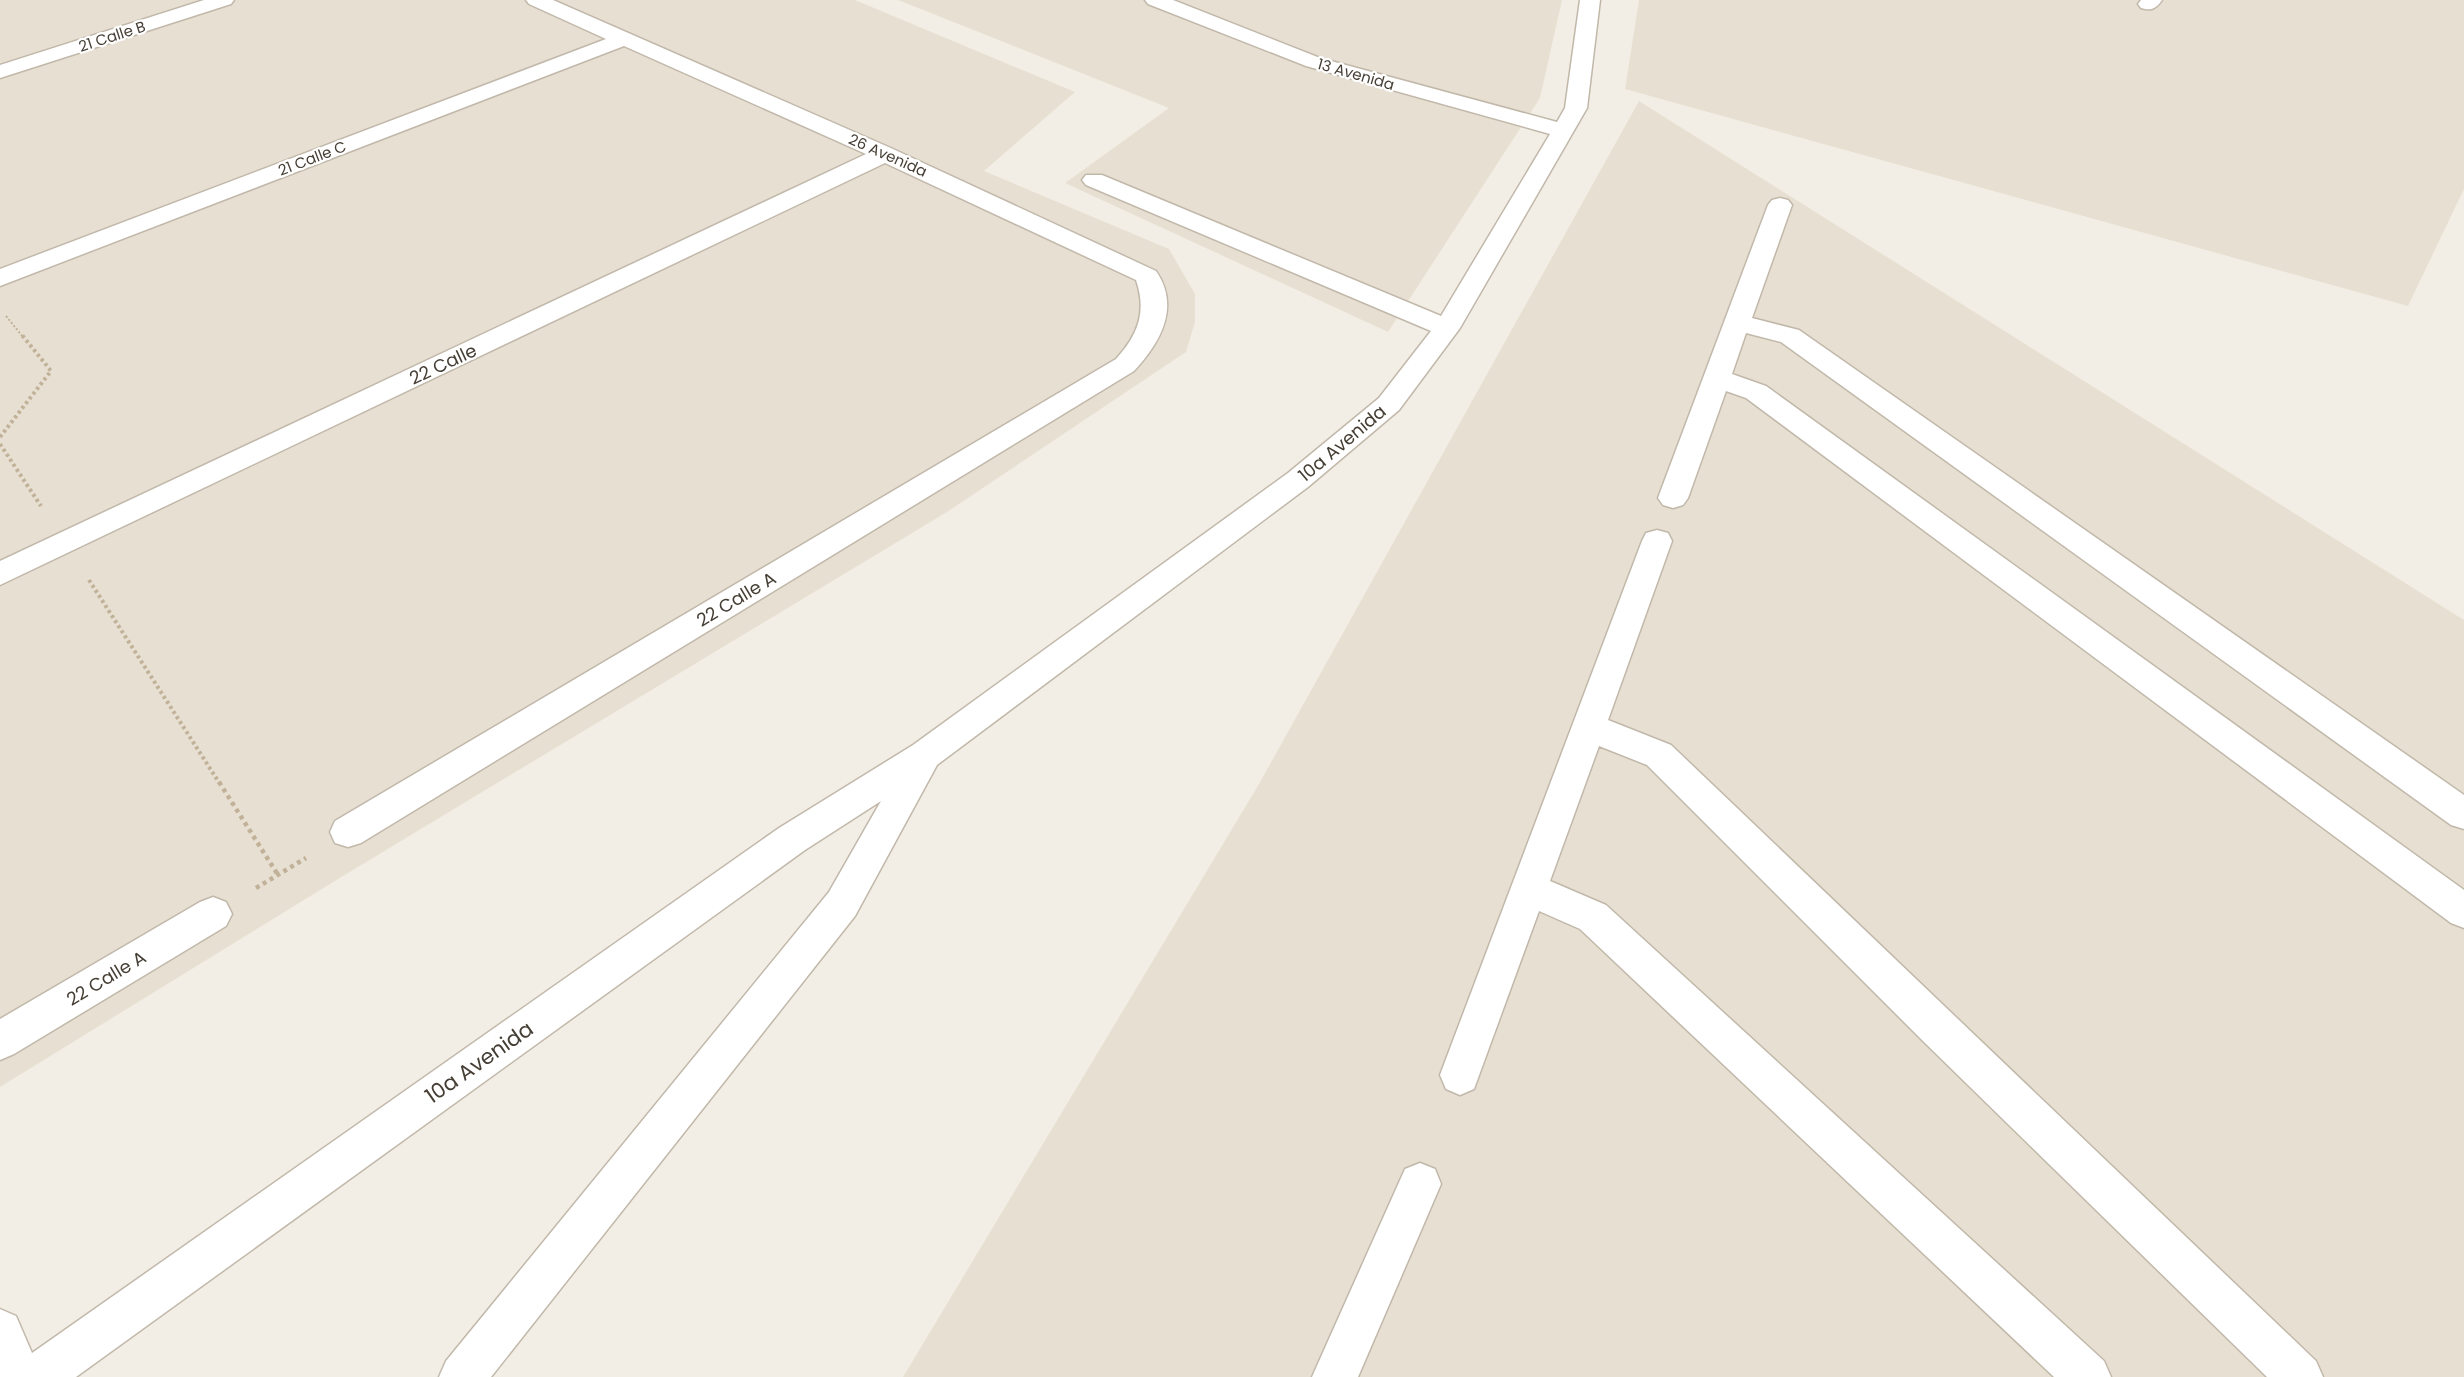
<svg xmlns="http://www.w3.org/2000/svg" width="2464" height="1377" font-family="Poppins,sans-serif">
  <style>
    .residential { fill: #e7e0d2 }
    .lines { fill: none; stroke-linecap: round; stroke-linejoin: round }
    .minor-casing { stroke: #c1b8aa; stroke-width: 3 }
    .path-far2 { stroke: #c1b198; stroke-width: 2; stroke-dasharray: 2 2; stroke-linecap: butt }
    .path-far1 { stroke: #c1b198; stroke-width: 4; stroke-dasharray: 3 3; stroke-linecap: butt }
    .path { stroke: #c1b198; stroke-width: 4.5; stroke-dasharray: 4 4; stroke-linecap: butt }
    .minor { fill: #fff; fill-rule: evenodd }
    .labels { text-anchor: middle; dominant-baseline: central; stroke-width: 4.5; stroke-linejoin: round; paint-order: stroke }
    .far-street-label { font-size: 15px; fill: #453e34; stroke: #fff }
    .street-label { font-size: 18px; fill: #453e34; stroke: #fff }
    .near-street-label { font-size: 21px; fill: #453e34; stroke: #fff }
  </style>
  <rect width="100%" height="100%" fill="#f3eee5"/>
  <!-- residential -->
  <path class="residential" d="M0,0H855L1075,92L984,171L1169,249L1195,294V322L1186,352L947,512L343,876L0,1087Z
    M898,0H1562L1540,98L1388,332L1065,183L1169,108Z
    M1639,0H2464V189L2408,306L1625,89Z
    M1639,101L2464,620V1377H903L1259,784Z"/>
  <g class="lines">
    <defs>
      <path id="minor" d="M204,0H234L231,4L0,78V65Z
        M526,0H553L893,149L1156,271C1181,307 1160,343 1134,371L361,843L348,847L335,843L330,832L335,821L1116,359C1138,335 1147,312 1136,280L885,163L0,585V561L866,154L624,46L0,286V269L606,39L529,4Z
        M1145,0H1173L1320,58L1557,122L1565,108L1580,0H1600L1587,108L1460,328L1399,410L1308,487L937,765L855,916L491,1377H439L446,1361L829,892L881,801L805,850L76,1377H0V1309L16,1316L32,1353L779,828L913,745L1288,473L1379,398L1431,331L1086,185L1082,180L1086,175H1102L1441,316L1550,134L1306,66L1148,4Z
        M2141,0H2162C2156,9 2151,11 2141,8L2138,4Z
        M1780,198L1788,200L1792,205L1752,318L1799,330L2464,795V829L2451,825L1781,342L1746,333L1732,374L1766,386L2464,890V928L2451,923L1746,398L1726,391L1688,498L1683,505L1673,508L1663,505L1658,498L1768,205L1772,200Z
        M1657,530L1668,533L1672,541L1608,720L1671,745L2316,1361L2323,1377H2267L1924,1042L1647,765L1599,746L1550,881L1606,905L2104,1361L2111,1377H2054L1580,929L1539,911L1474,1089L1460,1095L1446,1089L1440,1075L1642,541L1646,533Z
        M213,897L226,902L232,914L226,926L14,1054L0,1060V1019L200,902Z
        M1420,1163L1435,1169L1441,1184L1358,1377H1312L1405,1169Z"/>
    </defs>
    <!-- minor casing -->
    <use href="#minor" class="minor-casing"/>
    <!-- path-far2 -->
    <path class="path-far2" d="M6,316L23,337"/>
    <!-- path-far1 -->
    <path class="path-far1" d="M0,437L51,371L22,335
      M0,444L41,506
      M89,580L220,784"/>
    <!-- path -->
    <path class="path" d="M219,782L278,875
      M256,888L306,858"/>
    <!-- minor -->
    <use href="#minor" class="minor"/>
  </g>
  <g class="labels">
    <!-- far-street labels -->
    <g class="far-street-label">
      <text transform="translate(112 36) rotate(-18)">21 Calle B</text>
      <text transform="translate(1356 74) rotate(16)">13 Avenida</text>
      <text transform="translate(888 155) rotate(24)">26 Avenida</text>
      <text transform="translate(312 158) rotate(-21)">21 Calle C</text>
    </g>
    <!-- street labels -->
    <g class="street-label">
      <text transform="translate(443 364) rotate(-25)">22 Calle</text>
      <text transform="translate(1342 443) rotate(-40)">10a Avenida</text>
      <text transform="translate(736 599) rotate(-31)">22 Calle A</text>
      <text transform="translate(106 978) rotate(-31)">22 Calle A</text>
    </g>
    <!-- near-street labels -->
    <g class="near-street-label">
      <text transform="translate(479 1062) rotate(-35)">10a Avenida</text>
    </g>
  </g>
</svg>
